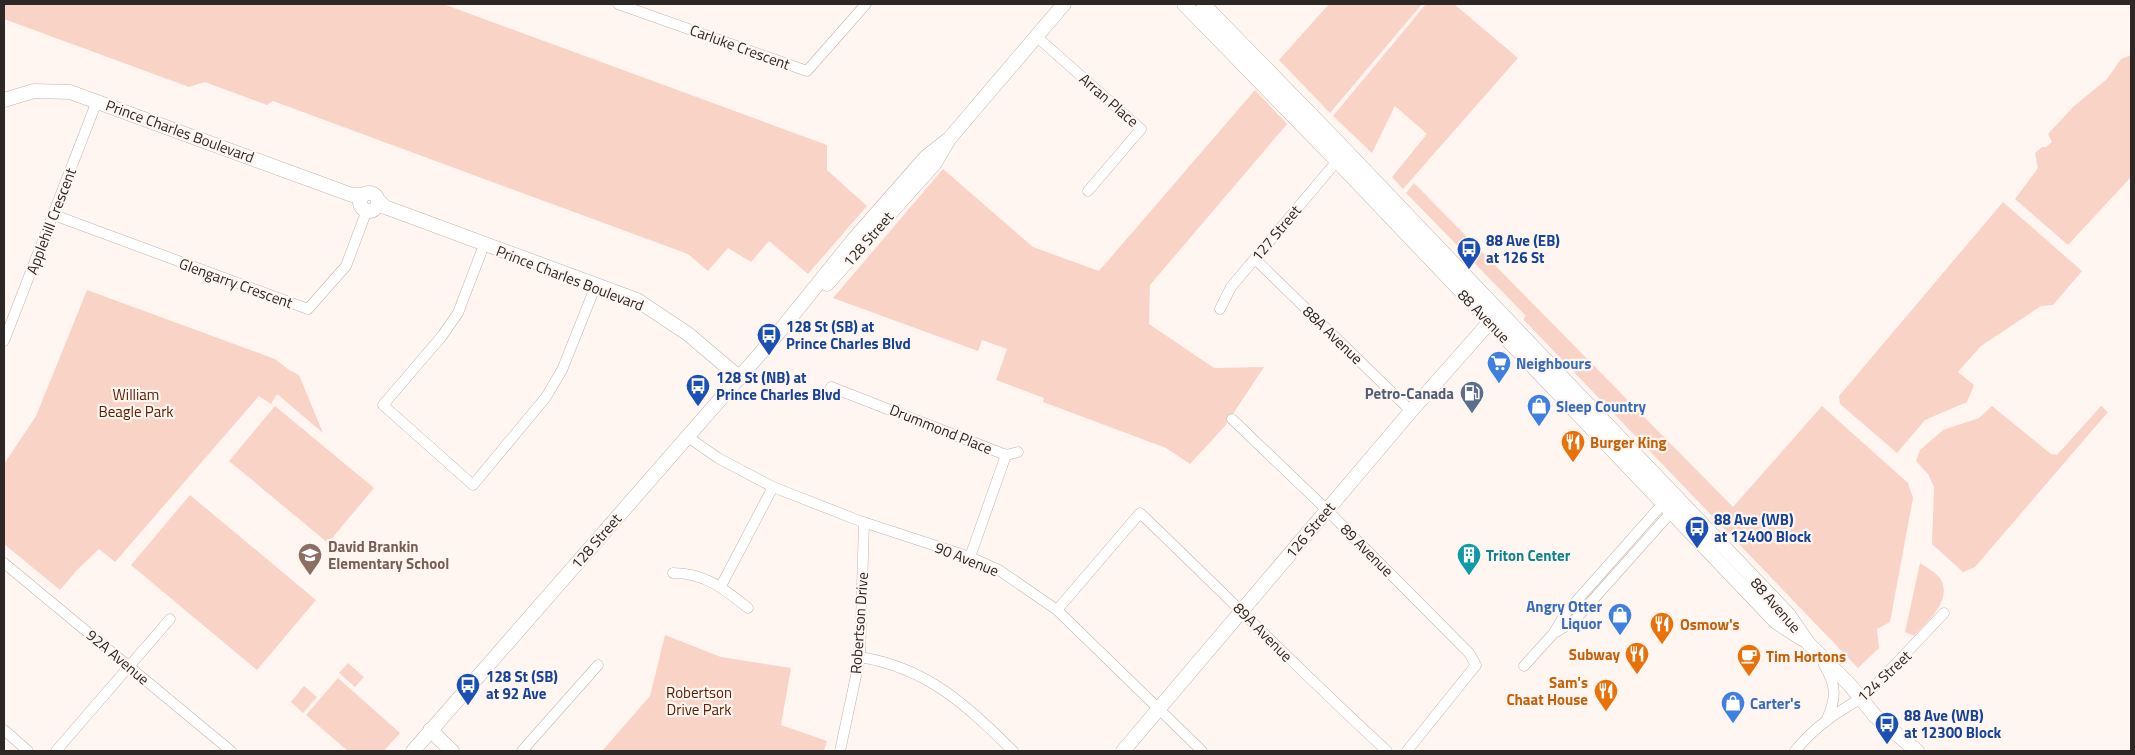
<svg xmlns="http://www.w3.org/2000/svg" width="2135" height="755" font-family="'Titillium Web',sans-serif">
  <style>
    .green { fill: #f9d4c6 }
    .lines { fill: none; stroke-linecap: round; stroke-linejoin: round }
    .street-casing { stroke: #c1b3ad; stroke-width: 11 }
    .secondary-casing { stroke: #c1b3ad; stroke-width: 15 }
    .street { stroke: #fff; stroke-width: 10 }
    .secondary { stroke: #fff; stroke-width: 14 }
    .labels { text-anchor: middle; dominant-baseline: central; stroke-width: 4.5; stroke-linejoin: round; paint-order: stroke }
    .street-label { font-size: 15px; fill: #2d2725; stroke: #fff6f2 }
    .transit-label { font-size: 15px; font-weight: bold; fill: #164399; stroke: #fff6f2; text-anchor: start }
    .shop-label { font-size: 15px; font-weight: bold; fill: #366cbe; stroke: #fff6f2; text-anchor: start }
    .service-label { font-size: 15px; font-weight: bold; fill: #4e5e75; stroke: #fff6f2; text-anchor: end }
    .park-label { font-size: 15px; fill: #5d2003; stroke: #fff6f2 }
    .food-label { font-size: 15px; font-weight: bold; fill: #c56008; stroke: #fff6f2; text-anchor: start }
    .education-label { font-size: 15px; font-weight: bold; fill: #785e54; stroke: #fff6f2; text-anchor: start }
    .culture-label { font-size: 15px; font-weight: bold; fill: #0d838f; stroke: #fff6f2; text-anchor: start }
  </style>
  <rect width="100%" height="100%" fill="#fff6f2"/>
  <!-- green -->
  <path class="green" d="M4,4H443L827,145V170L867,206L808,274L769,241L751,262L728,248L708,271L688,254L273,101L267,105L205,82L189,87L4,19Z
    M1329,4H1422L1330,113L1279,60Z
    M1426,4H1454L1518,58L1403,189L1392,177L1427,134L1395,106L1372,153L1333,116Z
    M2131,55V177L2068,245L2015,199L2038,168L2035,153L2042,147H2046L2052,142L2048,134L2074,106L2107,79L2121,59Z
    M1255,90L1287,124L1150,285L1149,324L1214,368L1264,367L1225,426L1190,464L1166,448L1043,402L1044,398L996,380L1007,349L982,340L978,351L833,298L943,169L1033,247L1099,271Z
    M1414,183L1733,507L1822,406L1908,483L1913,498L1890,622L1877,629L1879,648L1858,668L1523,319L1526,316L1406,193Z
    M2003,202L2082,271L2053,305L2041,306L1981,346L1958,372L1974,385L1967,402L1925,420L1897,453L1840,404L1839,396Z
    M87,290L275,359L289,370L299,375L323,433L277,394L271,404L259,396L115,562L99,549L78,569L60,590L4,544V464L36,416Z
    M275,406L374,488L328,543L229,461Z
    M1992,406L2051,454L2057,455L2101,406L2108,412L1975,567L1963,572L1932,544L1934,487L1928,474L1916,461L1920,450L1943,430L1979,418Z
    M190,495L316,600L257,670L131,565Z
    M1920,563C1925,567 1934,571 1939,577C1955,598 1927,622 1914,636L1905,632Z
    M665,635L721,657L791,668L781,725L827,741L824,751H602L650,696Z
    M348,663L364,677L355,687L339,673Z
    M338,678L400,733L384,751H348L306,715Z
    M304,686L317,697L303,713L291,702Z"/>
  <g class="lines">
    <defs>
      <path id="street" d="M618,4L807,71L866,4
        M1037,37L1141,129L1088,191
        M54,215L308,309L346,266L367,210
        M484,245L458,313L442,336L383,405L473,485L546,397L562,370L596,285
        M1255,259L1411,411
        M1220,309L1231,287L1337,161
        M4,341L97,101
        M831,387L1006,455L970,557
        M1232,419L1327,510L1469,653L1476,665L1407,751
        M688,437L718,458L773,487L860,521L970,557L999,570L1057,610L1202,751
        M1006,455L1018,452
        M4,563L231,751
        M673,573C705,573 724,589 748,608
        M721,586L773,487
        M1057,610L1140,513C1223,592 1303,674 1387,751
        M1556,632L1574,621L1675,508
        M860,657C928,668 966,705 1013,751
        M1824,665C1836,685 1837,697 1827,719
        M1524,666L1553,634L1565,614L1666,500
        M4,730L28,751
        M56,751L170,619
        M522,751L598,665
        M840,751L860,657L864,522
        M1795,751C1804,740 1814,730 1826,721C1841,709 1858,702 1872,689L1944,613"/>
      <path id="secondary" d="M1184,4L1337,161L1776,622L1802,639
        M1203,4L1330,134L1788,614L1808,643L1850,685L1875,716L1917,751
        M4,100L34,91L70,92L352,195H364
        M360 202a9 9 0 1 1 18 0a9 9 0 1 1-18 0Z
        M378,200L385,207L637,300L688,334L740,378
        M827,284L935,163L949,139L1064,4
        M430,730L452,751
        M413,751L779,332L854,239L926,157L949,139
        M1123,751L1411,411L1496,315"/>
    </defs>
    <!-- street casing -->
    <use href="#street" class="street-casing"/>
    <!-- secondary casing -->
    <use href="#secondary" class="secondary-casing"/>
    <!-- street -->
    <use href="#street" class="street"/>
    <!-- secondary -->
    <use href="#secondary" class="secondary"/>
  </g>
  <!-- icons -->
  <defs>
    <symbol id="bus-pin" viewBox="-11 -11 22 30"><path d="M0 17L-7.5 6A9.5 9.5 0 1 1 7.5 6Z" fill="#1a4fb4" stroke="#fff6f2"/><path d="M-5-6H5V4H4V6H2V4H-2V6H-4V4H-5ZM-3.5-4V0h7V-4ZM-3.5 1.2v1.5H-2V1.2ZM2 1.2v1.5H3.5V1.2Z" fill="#fff"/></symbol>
    <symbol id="supermarket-pin" viewBox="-11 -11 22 30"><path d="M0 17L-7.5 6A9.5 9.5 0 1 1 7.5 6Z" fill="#3f7fe0" stroke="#fff6f2"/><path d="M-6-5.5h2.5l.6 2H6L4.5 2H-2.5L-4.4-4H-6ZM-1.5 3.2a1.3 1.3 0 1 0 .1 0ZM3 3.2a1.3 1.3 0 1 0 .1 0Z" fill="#fff"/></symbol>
    <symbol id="fuel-pin" viewBox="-11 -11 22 30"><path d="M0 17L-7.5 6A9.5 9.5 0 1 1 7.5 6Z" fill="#5c6f8a" stroke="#fff6f2"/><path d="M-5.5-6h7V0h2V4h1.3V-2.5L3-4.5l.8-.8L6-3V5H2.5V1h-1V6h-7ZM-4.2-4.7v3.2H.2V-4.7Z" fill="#fff"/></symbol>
    <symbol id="shop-pin" viewBox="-11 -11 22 30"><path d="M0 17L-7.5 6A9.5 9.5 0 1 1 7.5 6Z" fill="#3f7fe0" stroke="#fff6f2"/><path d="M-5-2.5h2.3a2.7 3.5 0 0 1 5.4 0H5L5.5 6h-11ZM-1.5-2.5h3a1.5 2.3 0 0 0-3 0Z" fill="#fff"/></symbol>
    <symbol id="restaurant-pin" viewBox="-11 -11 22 30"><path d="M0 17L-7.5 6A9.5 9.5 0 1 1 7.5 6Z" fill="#e8710a" stroke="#fff6f2"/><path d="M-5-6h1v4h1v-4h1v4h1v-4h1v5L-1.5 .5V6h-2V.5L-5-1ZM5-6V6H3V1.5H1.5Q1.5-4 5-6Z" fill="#fff"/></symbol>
    <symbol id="school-pin" viewBox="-11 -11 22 30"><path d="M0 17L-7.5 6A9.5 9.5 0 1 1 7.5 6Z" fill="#8d6e63" stroke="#fff6f2"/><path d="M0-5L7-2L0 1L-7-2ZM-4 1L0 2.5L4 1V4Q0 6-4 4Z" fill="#fff"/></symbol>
    <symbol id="building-pin" viewBox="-11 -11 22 30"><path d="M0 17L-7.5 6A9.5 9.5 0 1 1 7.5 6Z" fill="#0f9aa8" stroke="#fff6f2"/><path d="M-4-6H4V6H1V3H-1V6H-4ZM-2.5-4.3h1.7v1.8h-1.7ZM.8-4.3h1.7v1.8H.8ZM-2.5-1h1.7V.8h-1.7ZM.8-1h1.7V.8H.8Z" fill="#fff"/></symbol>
    <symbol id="cafe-pin" viewBox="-11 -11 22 30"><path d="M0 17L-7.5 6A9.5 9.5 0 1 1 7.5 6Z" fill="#e8710a" stroke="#fff6f2"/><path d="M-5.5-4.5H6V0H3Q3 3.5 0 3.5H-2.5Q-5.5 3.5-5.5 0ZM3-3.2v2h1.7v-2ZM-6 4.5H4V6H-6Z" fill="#fff"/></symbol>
  </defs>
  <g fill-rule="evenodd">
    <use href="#bus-pin" x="1455" y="235" width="28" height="38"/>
    <use href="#bus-pin" x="755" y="321" width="28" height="38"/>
    <use href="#supermarket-pin" x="1485" y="349" width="28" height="38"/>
    <use href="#bus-pin" x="684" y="372" width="28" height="38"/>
    <use href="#fuel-pin" x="1458" y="379" width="28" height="38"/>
    <use href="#shop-pin" x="1525" y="392" width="28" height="38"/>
    <use href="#restaurant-pin" x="1559" y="428" width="28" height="38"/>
    <use href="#bus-pin" x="1683" y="514" width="28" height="38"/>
    <use href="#school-pin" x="296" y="541" width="28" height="38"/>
    <use href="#building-pin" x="1455" y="541" width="28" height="38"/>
    <use href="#shop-pin" x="1606" y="601" width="28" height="38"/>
    <use href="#restaurant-pin" x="1648" y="610" width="28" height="38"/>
    <use href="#restaurant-pin" x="1623" y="640" width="28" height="38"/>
    <use href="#cafe-pin" x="1735" y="642" width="28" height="38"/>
    <use href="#bus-pin" x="454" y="671" width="28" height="38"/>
    <use href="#restaurant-pin" x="1592" y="677" width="28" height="38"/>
    <use href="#shop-pin" x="1719" y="689" width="28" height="38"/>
    <use href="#bus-pin" x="1873" y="710" width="28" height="38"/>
  </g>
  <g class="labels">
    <!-- street labels -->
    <g class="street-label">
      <text transform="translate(740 47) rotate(20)">Carluke Crescent</text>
      <text transform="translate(1109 100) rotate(41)">Arran Place</text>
      <text transform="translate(180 131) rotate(20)">Prince Charles Boulevard</text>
      <text transform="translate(51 221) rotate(-69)">Applehill Crescent</text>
      <text transform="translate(1276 233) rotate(-50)">127 Street</text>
      <text transform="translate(868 239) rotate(-49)">128 Street</text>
      <text transform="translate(570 278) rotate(21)">Prince Charles Boulevard</text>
      <text transform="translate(236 283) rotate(20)">Glengarry Crescent</text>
      <text transform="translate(1484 316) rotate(46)">88 Avenue</text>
      <text transform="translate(1333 335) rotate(44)">88A Avenue</text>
      <text transform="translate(941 429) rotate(22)">Drummond Place</text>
      <text transform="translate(1310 530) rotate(-50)">126 Street</text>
      <text transform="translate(596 541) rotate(-49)">128 Street</text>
      <text transform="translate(1367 550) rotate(45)">89 Avenue</text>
      <text transform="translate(967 559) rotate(22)">90 Avenue</text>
      <text transform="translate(1776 605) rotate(49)">88 Avenue</text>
      <text transform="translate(859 623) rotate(-86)">Robertson Drive</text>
      <text transform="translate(1263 632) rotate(45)">89A Avenue</text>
      <text transform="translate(118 657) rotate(40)">92A Avenue</text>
      <text transform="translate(1884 676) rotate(-43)">124 Street</text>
    </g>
    <!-- transit labels -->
    <g class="transit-label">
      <text x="1486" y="240">88 Ave (EB)<tspan x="1486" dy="17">at 126 St</tspan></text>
      <text x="786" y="326">128 St (SB) at<tspan x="786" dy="17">Prince Charles Blvd</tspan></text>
      <text x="716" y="377">128 St (NB) at<tspan x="716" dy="17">Prince Charles Blvd</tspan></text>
      <text x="1714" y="519">88 Ave (WB)<tspan x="1714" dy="17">at 12400 Block</tspan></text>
      <text x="486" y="676">128 St (SB)<tspan x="486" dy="17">at 92 Ave</tspan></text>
      <text x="1904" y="715">88 Ave (WB)<tspan x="1904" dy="17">at 12300 Block</tspan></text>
    </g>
    <!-- shop labels -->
    <g class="shop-label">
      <text x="1516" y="363">Neighbours</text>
      <text x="1556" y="406">Sleep Country</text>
      <text x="1602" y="606" text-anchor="end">Angry Otter<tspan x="1602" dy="17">Liquor</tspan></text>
      <text x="1750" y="703">Carter's</text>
    </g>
    <!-- service labels -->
    <g class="service-label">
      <text x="1454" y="393">Petro-Canada</text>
    </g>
    <!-- park labels -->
    <g class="park-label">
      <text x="136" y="394">William<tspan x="136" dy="17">Beagle Park</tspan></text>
      <text x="699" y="692">Robertson<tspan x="699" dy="17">Drive Park</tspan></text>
    </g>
    <!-- food labels -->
    <g class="food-label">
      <text x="1590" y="442">Burger King</text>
      <text x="1680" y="624">Osmow's</text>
      <text x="1620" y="654" text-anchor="end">Subway</text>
      <text x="1766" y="656">Tim Hortons</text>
      <text x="1588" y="682" text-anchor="end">Sam's<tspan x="1588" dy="17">Chaat House</tspan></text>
    </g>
    <!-- education labels -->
    <g class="education-label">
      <text x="328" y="546">David Brankin<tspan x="328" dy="17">Elementary School</tspan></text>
    </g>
    <!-- culture labels -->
    <g class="culture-label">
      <text x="1486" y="555">Triton Center</text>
    </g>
  </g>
  <!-- border -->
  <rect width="2135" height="755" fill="none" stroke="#2d2725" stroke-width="10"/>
</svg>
